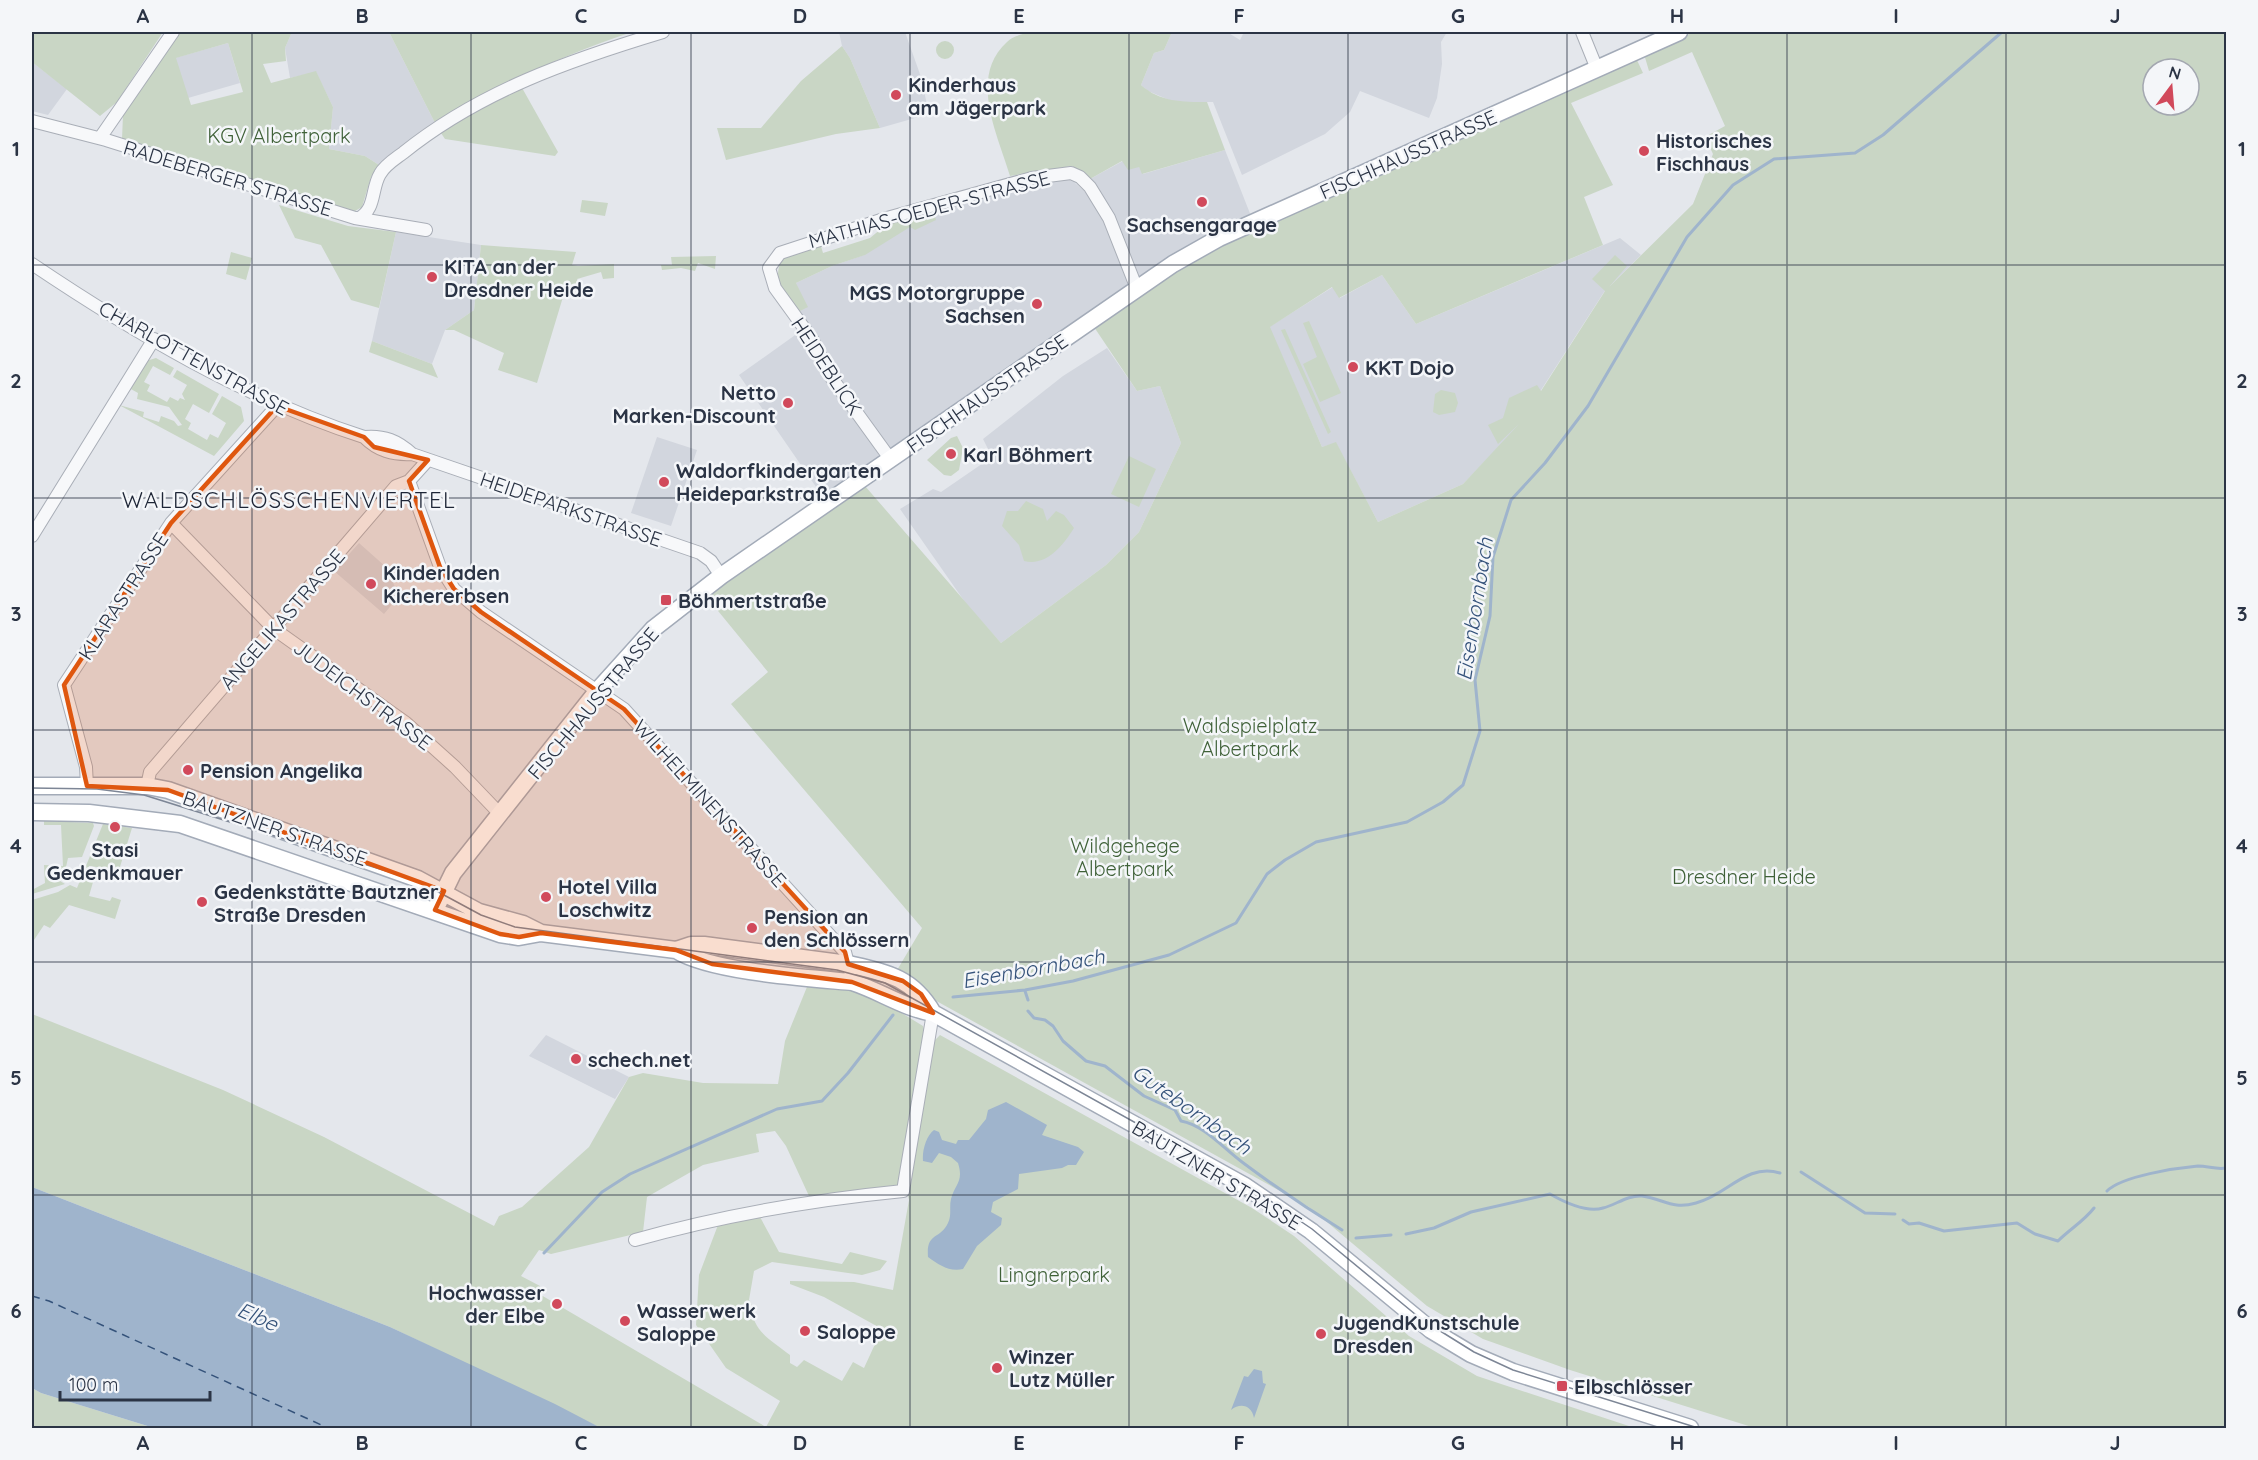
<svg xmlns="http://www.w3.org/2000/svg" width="2258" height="1460" font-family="Quicksand,sans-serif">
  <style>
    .built { fill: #d2d6de }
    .green { fill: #c9d6c5; fill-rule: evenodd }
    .water { fill: #9fb4cc }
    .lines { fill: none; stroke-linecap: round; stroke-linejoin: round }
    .stream { stroke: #9fb4cc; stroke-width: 3 }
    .ferry { stroke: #34527a; stroke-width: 1.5; stroke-dasharray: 8 6; stroke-linecap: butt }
    .minor-casing { stroke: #a9aeb7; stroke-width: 14 }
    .major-casing { stroke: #a3abb8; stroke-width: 19 }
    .minor { stroke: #f7f8fa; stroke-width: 12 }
    .major { stroke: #fff; stroke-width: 16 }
    .tram { stroke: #7d8696; stroke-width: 1.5 }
    .marked { fill: #df570f; fill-opacity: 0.2; stroke: #df570f; stroke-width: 4.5; stroke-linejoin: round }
    .grid { fill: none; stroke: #2b3445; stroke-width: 1.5; stroke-opacity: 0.55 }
    .poi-dot { fill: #d1495b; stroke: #f4f6f9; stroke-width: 2 }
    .labels { text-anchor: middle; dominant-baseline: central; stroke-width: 5; stroke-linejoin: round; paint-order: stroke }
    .poi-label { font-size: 20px; font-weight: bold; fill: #2b3445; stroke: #f4f6f9; text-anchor: start }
    .park-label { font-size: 20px; fill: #3f6138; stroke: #f4f6f9 }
    .street-label { font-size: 20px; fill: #2b3445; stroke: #f4f6f9 }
    .water-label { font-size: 21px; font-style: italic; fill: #34527a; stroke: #f4f6f9 }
    .quarter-label { font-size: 22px; letter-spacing: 1.5px; fill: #1d2536; stroke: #f4f6f9 }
    .neatline { fill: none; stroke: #2b3445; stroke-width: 2 }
    .grid-label { font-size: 20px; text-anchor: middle; font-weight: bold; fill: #2b3445 }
  </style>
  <rect width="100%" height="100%" fill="#e4e7ec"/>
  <!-- built -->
  <path class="built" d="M292,32H389L435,123L379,165L365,156L329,149L333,107L316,72L290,78L285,48Z
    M839,32H905L921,77L929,114L880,128L850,58L842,46Z
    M1172,32H1227L1240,40L1244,32H1447L1441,42L1442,64L1437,98L1429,118L1360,91L1350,112L1325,134L1242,175L1213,102H1174L1148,91L1141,85L1154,53L1164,50Z
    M228,43L240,83L188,98L175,58Z
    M32,62L67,89L48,115L32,111Z
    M1225,150L1251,216L1139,280L1126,275L1128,284L1126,291L893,449L887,447L835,377L798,312L796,283L832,266L864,255L933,210L1061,178L1074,182L1085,192L1094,188L1090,179L1123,161L1139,167L1143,174Z
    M396,232L481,245L474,310L445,330L432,364L372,341Z
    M1620,238L1641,255L1604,292L1516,429L1463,484L1378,522L1336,443L1322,447L1269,327L1333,287L1340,298L1382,275L1416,324Z
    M798,333L806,344L810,345L879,455L877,460L823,497L739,375Z
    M1107,348L1137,391L1160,386L1181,443L1139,532L1106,565L1001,643L967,605L900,509L933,489L941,492L992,457L983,439L1063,376Z
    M657,437L697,450L671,526L631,513Z
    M359,543L386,567L399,596L384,614L334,571Z
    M546,1035L629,1077L615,1099L529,1056Z"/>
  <!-- green -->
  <path class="green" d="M32,32H163L117,102L100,116L32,62Z
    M178,32H292L285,48L286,61L263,64L271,83L316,71L333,107L329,149L365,156L379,165L371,177L362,207L355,211L346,210L122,139L123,115ZM228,43L243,92L191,105L176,58Z
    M389,32H632C562,55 498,86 435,123Z
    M1029,32H1172L1164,50L1154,53L1141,85C1160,102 1182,102 1207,102L1225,150L1142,174L1139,167L1128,170L1122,161L1090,179L1072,166L1010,176C998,135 968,77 1007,42C1012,37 1022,34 1029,32Z
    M1694,32H2226V1428H1755L1570,1370L1483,1339L1427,1306L1309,1207L893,977L922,928L731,704L768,672L705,595L865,486L1001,643L1106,565L1139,532L1181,443L1160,386L1137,391L1094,327L1199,256L1636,58L1643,73L1571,103L1613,185L1584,197L1603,245L1416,324L1382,275L1339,298L1332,287L1270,327L1322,447L1336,442L1378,522L1463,484L1519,424L1498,444L1488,425L1503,418L1509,398L1537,385L1541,391L1605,291L1592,279L1615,255L1627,266L1609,287L1693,204L1713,154L1705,137L1725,126L1692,52L1649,71L1644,54ZM2153,69H2189V105H2153Z
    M936 50a9 9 0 1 1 18 0a9 9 0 1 1-18 0Z
    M842,46L850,58L880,128L836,134L726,160L717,128H761L801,81Z
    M521,86L558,152L555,156L445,139L439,130Z
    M582,200L608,203L605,216L580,212Z
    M279,205L348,226L396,232L379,308L351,300L321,245L295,238Z
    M933,210L936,220L915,230L910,227L865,255L832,266L796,283L808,307L798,312C785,294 771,281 782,259L820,243L823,253L870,238L887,224Z
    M481,245L576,252L572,265L578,266L614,264V278L603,279L601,272L577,279L582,292L566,287L537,383L498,370L504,353L454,330H445L474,310Z
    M231,252L252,258L246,280L226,274Z
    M716,256L715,269L698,263L695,271L681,268L662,270L661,265H672L671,257Z
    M1309,321L1341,393L1320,402L1303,364L1317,357L1303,323Z
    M1285,329L1331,432L1328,434L1281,330Z
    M372,341L432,364L438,378L369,352Z
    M156,358L174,368L170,375L153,366L144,382L150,385L147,391L167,402L170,397L178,401L180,398L185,400L182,394L187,385L173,377L177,370L219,394L209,413L193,404L185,419L191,423L188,429L207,440L210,434L218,438L226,423L212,414L222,396L241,407L244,421L214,456L119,405L144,412L143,417L159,422L161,416L174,421L178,426L182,425L169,407L137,399L138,393L129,388L146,361Z
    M1441,390L1455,393L1458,403L1455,412L1439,415L1433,412L1435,394Z
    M957,436L963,448L959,470L951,476L944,475L927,460L951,438Z
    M1129,456L1156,469L1139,507L1111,494Z
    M1026,501L1043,509L1047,521L1056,511L1064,515L1074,528C1064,544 1047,567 1024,561L1019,545L1002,526L1007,511H1018Z
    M44,821L93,823L94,826L82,857L68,858L64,876L59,877L60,881L65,884L32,894V890L45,883L44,865L63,866L61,825H44Z
    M103,824L132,828L119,870L89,866L85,879L93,882L89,896L110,901L112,897L121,900L115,919L69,905L50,928L44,925L32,943V900L58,892L70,885L77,888Z
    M809,982L846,987L887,1004L923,1026L926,1037L899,1186L809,1196L786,1146L775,1131L756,1134L759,1152L703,1165L647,1197L643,1232L551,1254L539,1250L521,1276L540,1286L541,1295L766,1427L780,1401L726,1368L696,1325L699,1275L718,1225L760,1217L779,1252L842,1264L850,1252L887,1261L880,1270L862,1275L772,1262L754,1271L749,1300C754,1306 751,1314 755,1322C762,1337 778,1345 790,1355V1363L797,1367L804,1360L842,1381L853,1362L864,1368L882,1329L824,1297L790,1284V1281L854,1282L893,1290L909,1200L906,1188L934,1041L940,1035L1252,1208L1294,1236L1409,1336L1477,1376L1635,1428H601L390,1327L32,1187V1014L223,1090L324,1137L494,1226L499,1216L522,1207L589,1147L629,1077L643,1073L703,1083L778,1084L785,1041Z
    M32,1388L41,1393L154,1428H32Z"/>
  <!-- water -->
  <path class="water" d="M1006,1102L1047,1125L1042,1135L1078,1147L1084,1152L1076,1165H1068L1062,1168L1019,1174L1018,1189L993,1202L991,1212L1002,1218L1001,1225L977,1246L963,1269C949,1272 939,1265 928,1257C926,1232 940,1240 948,1223C952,1215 949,1207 951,1199C955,1184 964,1182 958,1163L951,1157L939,1153L932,1163L923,1161C922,1151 926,1136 934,1130L939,1132L942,1140L956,1144L958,1140H969L986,1119L988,1110Z
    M32,1187L390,1327L555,1404L601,1428H154L41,1393L32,1388Z
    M1254,1369L1262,1371L1263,1383L1266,1384L1254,1418C1252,1406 1241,1402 1231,1410L1244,1376L1248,1377Z"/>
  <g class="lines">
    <!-- stream -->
    <path class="stream" d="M1025,991L1028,1000
      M953,997L1025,990L1073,981L1169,955L1236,923L1267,874L1285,860L1316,842L1407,822L1443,802L1463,785L1480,731L1475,680L1490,616L1493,557L1511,500L1545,463L1588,406L1687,237L1733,185L1774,159L1855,153L1883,135L2002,32
      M1028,1011L1034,1018L1045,1020L1053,1026L1063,1041L1086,1061L1105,1066L1144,1096L1175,1110L1181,1121C1204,1125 1223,1148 1242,1162C1274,1186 1308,1209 1342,1230
      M1801,1172L1865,1213L1895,1214
      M2107,1191C2122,1176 2176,1168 2198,1166C2208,1166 2217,1170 2226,1168
      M1903,1220L1909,1224L1919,1223L1944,1231L2017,1223L2035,1234L2058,1241C2070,1229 2084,1221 2094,1208
      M1406,1234L1434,1228L1471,1212L1550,1194C1564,1202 1586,1213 1603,1208C1616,1205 1627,1195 1642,1196C1664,1199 1672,1210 1696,1203C1728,1195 1745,1163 1780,1173
      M1356,1238L1391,1235
      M544,1253L602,1192L630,1174L777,1109L822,1101L848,1073L893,1015"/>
    <!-- ferry -->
    <path class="ferry" d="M32,1296L49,1301L328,1428"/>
    <defs>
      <path id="minor" d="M1582,32L1597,69
        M32,121L106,140L355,218L426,230
        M100,138L173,32
        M359,218C376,209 371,189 380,174C385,165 395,159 403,153C480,91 570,60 663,32
        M32,264C133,332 248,400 364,437C384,435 398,441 412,454
        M364,437C378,451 393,455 412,454L700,553L711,561L721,576
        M891,460L831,377L812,339L775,288L769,268L780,253L887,218L1032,178L1071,173L1080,177L1090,187L1109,218L1137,289
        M409,481L440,567L454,589L481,612L624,709L845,952L850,971
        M171,523L274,629L406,723L455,767L500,814
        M32,536L154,339
        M87,786L86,767L64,685L171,523L277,406
        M147,786L150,772L396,486L409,481L428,460
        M635,1240C724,1215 812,1200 903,1191L933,1013"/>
      <path id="major" d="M32,786H147L168,790L418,879L479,912L523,924L541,933
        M32,812L89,813L180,824L500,934L519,937L541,933L676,950C711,972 808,978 852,982C880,991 904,1008 933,1013L1245,1186L1311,1231L1431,1330L1471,1354L1513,1372L1690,1428
        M435,910L453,873L598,690L653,629L721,576L1173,264L1219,238L1679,32
        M676,950L691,945H704L848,964C887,973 912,977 933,1013"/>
    </defs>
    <!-- minor casing -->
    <use href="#minor" class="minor-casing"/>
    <!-- major casing -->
    <use href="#major" class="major-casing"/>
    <!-- minor -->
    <use href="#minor" class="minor"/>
    <!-- major -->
    <use href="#major" class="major"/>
    <!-- tram -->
    <path class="tram" d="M32,788L97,789L144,795L418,881L481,915L515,927L837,970L885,983L1247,1185L1312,1229L1421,1319L1474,1352L1513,1370L1698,1428"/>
  </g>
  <!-- marked area -->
  <path class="marked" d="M277,406L364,437L374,447L428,460L409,481L440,567L454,589L481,612L624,709L845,952L848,964L903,981L921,994L933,1013L852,982L712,964L676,950L541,933L519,937L500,934L435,910L444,891L168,790L87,786L64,685L171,523Z"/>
  <!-- grid -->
  <path class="grid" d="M252,32V1428M471,32V1428M691,32V1428M910,32V1428M1129,32V1428M1348,32V1428M1567,32V1428M1787,32V1428M2006,32V1428M32,265H2226M32,498H2226M32,730H2226M32,962H2226M32,1195H2226"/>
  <!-- markers -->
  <g class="poi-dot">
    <circle cx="896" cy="95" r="6"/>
    <circle cx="1644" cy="151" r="6"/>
    <circle cx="1202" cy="202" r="6"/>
    <circle cx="432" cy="277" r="6"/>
    <circle cx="1037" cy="304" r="6"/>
    <circle cx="1353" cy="367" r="6"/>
    <circle cx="788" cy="403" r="6"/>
    <circle cx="951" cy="454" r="6"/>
    <circle cx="664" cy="482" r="6"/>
    <circle cx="371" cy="584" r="6"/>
    <rect x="660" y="594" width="12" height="12" rx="3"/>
    <circle cx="188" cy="770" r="6"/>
    <circle cx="115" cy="827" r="6"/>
    <circle cx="546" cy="897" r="6"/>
    <circle cx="202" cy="902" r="6"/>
    <circle cx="752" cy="928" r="6"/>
    <circle cx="576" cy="1059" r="6"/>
    <circle cx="557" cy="1304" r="6"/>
    <circle cx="625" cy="1321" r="6"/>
    <circle cx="805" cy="1331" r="6"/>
    <circle cx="1321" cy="1334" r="6"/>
    <circle cx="997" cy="1368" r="6"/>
    <rect x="1556" y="1380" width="12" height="12" rx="3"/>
  </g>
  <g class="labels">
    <!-- poi labels -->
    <g class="poi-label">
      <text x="908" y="84">Kinderhaus<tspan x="908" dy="23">am Jägerpark</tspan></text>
      <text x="1656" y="140">Historisches<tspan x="1656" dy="23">Fischhaus</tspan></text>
      <text x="1202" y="224" text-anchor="middle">Sachsengarage</text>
      <text x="444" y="266">KITA an der<tspan x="444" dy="23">Dresdner Heide</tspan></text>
      <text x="1025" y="292" text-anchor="end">MGS Motorgruppe<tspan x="1025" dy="23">Sachsen</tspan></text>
      <text x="1365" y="367">KKT Dojo</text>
      <text x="776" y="392" text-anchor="end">Netto<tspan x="776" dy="23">Marken-Discount</tspan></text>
      <text x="963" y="454">Karl Böhmert</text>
      <text x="676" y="470">Waldorfkindergarten<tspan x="676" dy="23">Heideparkstraße</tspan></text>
      <text x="383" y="572">Kinderladen<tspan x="383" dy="23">Kichererbsen</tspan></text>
      <text x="678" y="600">Böhmertstraße</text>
      <text x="200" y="770">Pension Angelika</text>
      <text x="115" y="849" text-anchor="middle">Stasi<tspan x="115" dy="23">Gedenkmauer</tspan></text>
      <text x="558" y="886">Hotel Villa<tspan x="558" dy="23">Loschwitz</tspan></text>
      <text x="214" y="891">Gedenkstätte Bautzner<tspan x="214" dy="23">Straße Dresden</tspan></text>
      <text x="764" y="916">Pension an<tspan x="764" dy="23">den Schlössern</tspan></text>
      <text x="588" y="1059">schech.net</text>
      <text x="545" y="1292" text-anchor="end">Hochwasser<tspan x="545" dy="23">der Elbe</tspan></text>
      <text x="637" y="1310">Wasserwerk<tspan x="637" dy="23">Saloppe</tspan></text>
      <text x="1333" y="1322">JugendKunstschule<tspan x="1333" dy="23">Dresden</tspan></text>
      <text x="817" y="1331">Saloppe</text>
      <text x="1009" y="1356">Winzer<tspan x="1009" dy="23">Lutz Müller</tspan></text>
      <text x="1574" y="1386">Elbschlösser</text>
    </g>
    <!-- park labels -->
    <g class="park-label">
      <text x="279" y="135">KGV Albertpark</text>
      <text x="1250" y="725">Waldspielplatz<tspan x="1250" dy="23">Albertpark</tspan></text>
      <text x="1125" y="845">Wildgehege<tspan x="1125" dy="23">Albertpark</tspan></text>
      <text x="1744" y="876">Dresdner Heide</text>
      <text x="1054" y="1274">Lingnerpark</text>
    </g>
    <!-- street labels -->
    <g class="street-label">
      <text transform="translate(1408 154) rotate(-24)">FISCHHAUSSTRASSE</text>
      <text transform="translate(228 178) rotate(17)">RADEBERGER STRASSE</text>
      <text transform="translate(929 209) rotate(-15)">MATHIAS-OEDER-STRASSE</text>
      <text transform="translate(194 358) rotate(29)">CHARLOTTENSTRASSE</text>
      <text transform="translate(827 366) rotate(57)">HEIDEBLICK</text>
      <text transform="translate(987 393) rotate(-35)">FISCHHAUSSTRASSE</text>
      <text transform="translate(571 509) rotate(19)">HEIDEPARKSTRASSE</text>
      <text transform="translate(123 596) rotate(-57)">KLARASTRASSE</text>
      <text transform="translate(282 619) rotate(-49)">ANGELIKASTRASSE</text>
      <text transform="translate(363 695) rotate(37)">JUDEICHSTRASSE</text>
      <text transform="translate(593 703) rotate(-50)">FISCHHAUSSTRASSE</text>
      <text transform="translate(710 803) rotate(48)">WILHELMINENSTRASSE</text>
      <text transform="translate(275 828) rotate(19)">BAUTZNER STRASSE</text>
      <text transform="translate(1217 1175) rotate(31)">BAUTZNER STRASSE</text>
    </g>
    <!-- water labels -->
    <g class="water-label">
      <text transform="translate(1474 609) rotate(-81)">Eisenbornbach</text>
      <text transform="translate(1033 968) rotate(-10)">Eisenbornbach</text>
      <text transform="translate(1192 1109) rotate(35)">Gutebornbach</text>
      <text transform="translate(258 1316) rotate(24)">Elbe</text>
    </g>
    <!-- quarter labels -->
    <g class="quarter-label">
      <text x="289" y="500">WALDSCHLÖSSCHENVIERTEL</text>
    </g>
  </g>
  <!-- border -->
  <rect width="2258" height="1460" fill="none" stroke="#f4f6f9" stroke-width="66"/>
  <!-- north arrow -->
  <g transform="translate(2171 87) rotate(16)"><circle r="28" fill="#f4f6f9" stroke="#a4a8b1" stroke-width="1.5"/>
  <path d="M0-4.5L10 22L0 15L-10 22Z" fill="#d1495b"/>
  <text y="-9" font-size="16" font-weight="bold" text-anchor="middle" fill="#2b3445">N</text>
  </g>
  <!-- scale -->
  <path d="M60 1391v9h150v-9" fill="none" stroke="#2b3445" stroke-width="3"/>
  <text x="69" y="1391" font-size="18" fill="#2b3445" stroke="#f4f6f9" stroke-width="4.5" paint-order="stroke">100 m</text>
  <rect x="33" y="33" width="2192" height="1394" class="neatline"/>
  <g class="grid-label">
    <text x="143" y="23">A</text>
    <text x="362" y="23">B</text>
    <text x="581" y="23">C</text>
    <text x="800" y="23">D</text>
    <text x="1019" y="23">E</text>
    <text x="1239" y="23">F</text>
    <text x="1458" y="23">G</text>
    <text x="1677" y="23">H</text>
    <text x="1896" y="23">I</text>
    <text x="2115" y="23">J</text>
    <text x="16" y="156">1</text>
    <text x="2242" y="156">1</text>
    <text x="16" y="388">2</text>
    <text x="2242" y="388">2</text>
    <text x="16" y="621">3</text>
    <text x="2242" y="621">3</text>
    <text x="16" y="853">4</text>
    <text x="2242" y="853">4</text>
    <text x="16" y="1085">5</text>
    <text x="2242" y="1085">5</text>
    <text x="16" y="1318">6</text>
    <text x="2242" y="1318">6</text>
    <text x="143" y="1450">A</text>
    <text x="362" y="1450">B</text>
    <text x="581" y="1450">C</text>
    <text x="800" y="1450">D</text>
    <text x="1019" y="1450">E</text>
    <text x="1239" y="1450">F</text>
    <text x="1458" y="1450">G</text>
    <text x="1677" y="1450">H</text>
    <text x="1896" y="1450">I</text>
    <text x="2115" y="1450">J</text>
  </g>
</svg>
